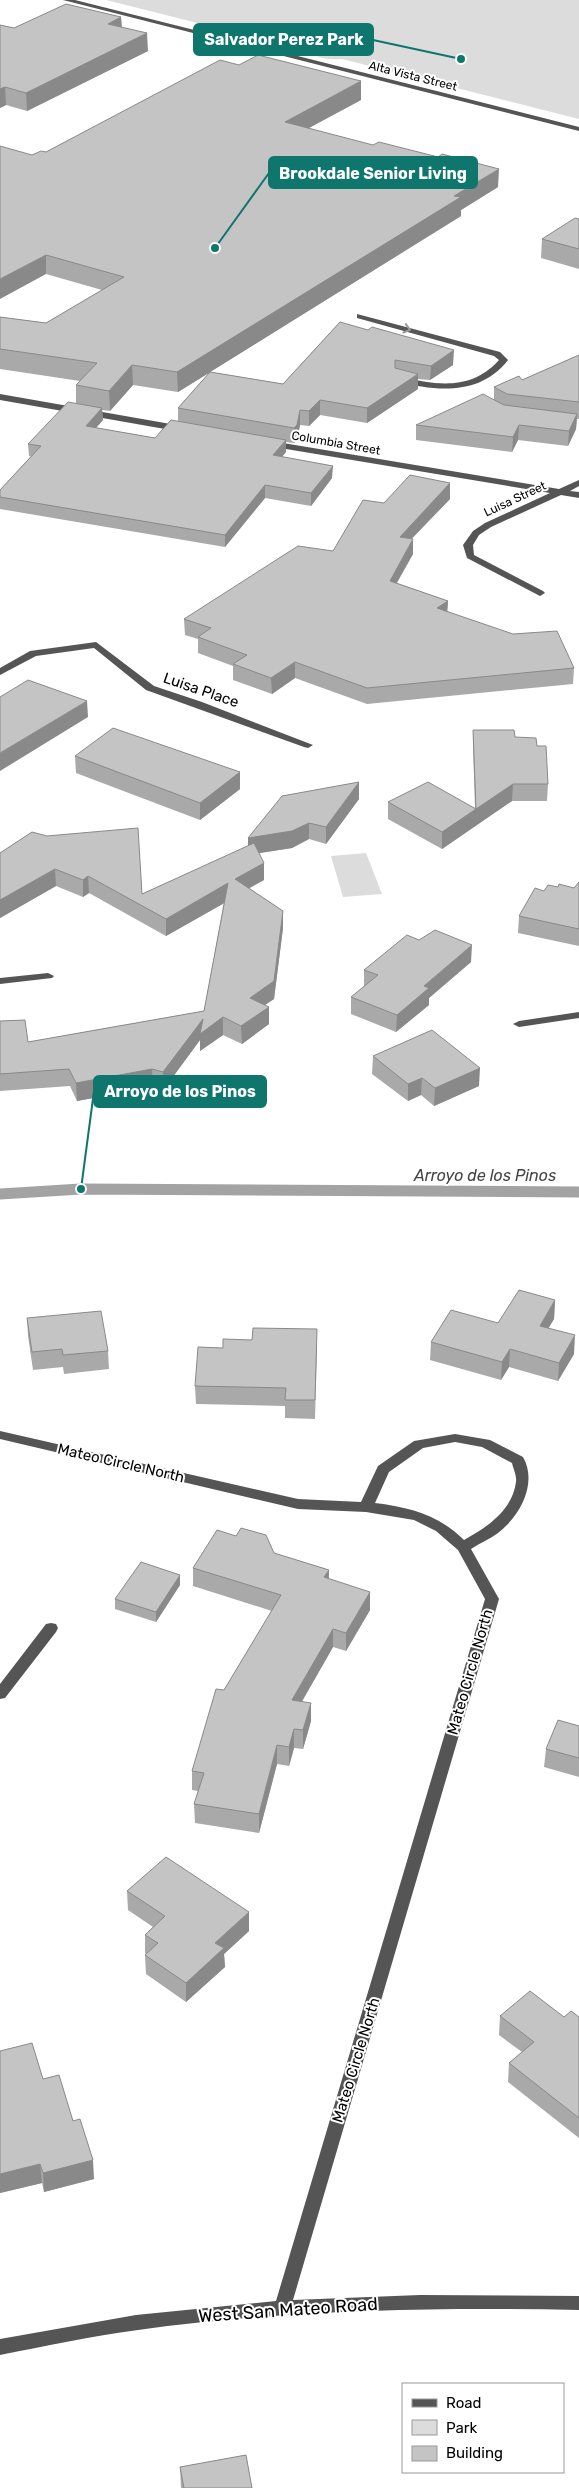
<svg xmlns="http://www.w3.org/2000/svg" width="579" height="2488" font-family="Rubik,sans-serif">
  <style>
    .green { fill: #dcdcdc }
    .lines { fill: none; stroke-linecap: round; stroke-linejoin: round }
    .stream { stroke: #a3a3a3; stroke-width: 11 }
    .minor { fill: #555; fill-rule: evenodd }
    .wall { fill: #a9a9a9; fill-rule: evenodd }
    .shaded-wall { fill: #898989 }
    .building { fill: #c4c4c4; stroke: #898989 }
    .oneway { stroke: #999 }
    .labels { text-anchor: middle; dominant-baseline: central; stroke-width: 4; stroke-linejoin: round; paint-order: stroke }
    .far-street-label { font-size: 12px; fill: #000; stroke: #fff }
    .street-label { font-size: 15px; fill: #000; stroke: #fff }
    .water-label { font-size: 16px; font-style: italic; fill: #444; stroke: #fff }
    .near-street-label { font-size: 18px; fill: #000; stroke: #fff }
    .leader { fill: none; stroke: #0f766e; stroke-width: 2 }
    .callout-dot { fill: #0f766e; stroke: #fff; stroke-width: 2 }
    .callout { fill: #0f766e; stroke: #0f766e; stroke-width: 2 }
    .callout-label { font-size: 16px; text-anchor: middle; font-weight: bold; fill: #fff }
  </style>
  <rect width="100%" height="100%" fill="#fff"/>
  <!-- green -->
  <path class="green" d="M106,0H579V119L342,59C331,60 317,59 309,51Z
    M366,853L382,894L343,897L331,856Z"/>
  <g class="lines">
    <!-- stream -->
    <path class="stream" d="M0,1194L81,1189L579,1192"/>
    <!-- minor -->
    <path class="minor" d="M63,0H75L579,127V131Z
      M357,314L500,352L508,360C480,396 437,391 398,382L397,380L401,377C437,385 471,391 499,360L494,356L357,318Z
      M0,394L182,426L186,429L182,432L0,400Z
      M271,441L559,489L579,480V486L570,491L579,492V498L561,495L491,527L479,535L473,545L474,555L543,591L545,593L540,596L467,558L463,545L473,531L485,523L550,493L268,446V442Z
      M96,642L154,686L202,702L313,745L308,748L304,747L146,690L94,648L36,656L0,675V668L30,651Z
      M48,973L54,976L52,978L0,984V978Z
      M579,1012V1018L519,1027L513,1024L519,1021Z
      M0,1431L298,1499L361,1502L378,1466L414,1441L455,1434L490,1440L523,1457C538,1483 520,1516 498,1533C490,1539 480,1543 471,1549L499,1599L293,2300L420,2295L579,2296V2310C432,2307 284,2310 138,2330C91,2336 46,2346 0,2355V2339L136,2315L276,2301L485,1599L458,1550L436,1531L414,1520L366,1512L298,1509L0,1439ZM455,1442L482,1447L512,1463C513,1468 517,1476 516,1482C512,1511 487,1527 464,1540C439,1515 409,1507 375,1503L389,1472L423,1448Z
      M51,1623L56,1624L58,1628L56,1632L5,1698L0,1699V1684L46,1624Z"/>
  </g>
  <!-- wall -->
  <path class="wall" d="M121,17L122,27L148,51L27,111L6,105L0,108V25L14,28Z
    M361,100L308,128L498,187L461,210V216L210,372L283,384L340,322L453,365L430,380L418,379V389L367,423L320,415L309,426L300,425L297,440L294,443L286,442V452L282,457L332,478L311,506L265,498L225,547L0,509V490L31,456H29L28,444L76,403V385L80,381L0,369V317L46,323L102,290L46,274L32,155L46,152ZM209,373L178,408V421L155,438L96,428L103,420L102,410L110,411L133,385L178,392Z
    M579,219V269L541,258L542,239Z
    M579,355V419H577L576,429L568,446L518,440L512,452L416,440V425L494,400V387L522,380Z
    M450,483V499L412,538L413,554L397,583L448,601L447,611L574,668L573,684L367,704L295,678L272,694L233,680V666L198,653V639L185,635L184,619L333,551L384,503Z
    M473,730L515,737L537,746L548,784L547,801H512L442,849L388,819V802L475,808L473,746Z
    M75,756L240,772V789L200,820L76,773Z
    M359,799L326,844L309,839L292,848L259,853L264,880L249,888L283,911V928L274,999L265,1005L269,1024L242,1044L223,1035L200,1051V1040L164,1089L153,1087L77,1101L70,1086L0,1091V1021L28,1042L204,1011L224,903L166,936L89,893L83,897L56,886L0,918V853L32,832L142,894Z
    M579,882V946L518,933L519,916L544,891L558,887L574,888Z
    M471,962L429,998V1005L396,1032L351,1014V997L364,986V970Z
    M373,1056L479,1086L434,1106L421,1095L408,1101L372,1074Z
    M555,1300L554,1319L548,1328L574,1354L558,1381L509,1367L501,1380L430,1360L431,1342L498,1323Z
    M27,1318L108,1351L109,1369L64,1374L63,1367L33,1370L28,1336Z
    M317,1347L315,1419L285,1418V1406L196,1404L195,1386L223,1348Z
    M274,1553L329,1570V1579L370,1610L346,1651L333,1647L302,1701L311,1721L303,1749L294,1748L289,1766L277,1764L259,1833L195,1823L194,1804L198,1791L192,1790V1771L224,1690L272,1611L193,1586V1568Z
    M180,1585L156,1622L115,1609V1599Z
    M579,1726V1777L544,1767L546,1749Z
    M127,1891L249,1931L224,1954L225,1967L186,2002L146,1974L145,1955L146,1954L145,1953V1935L153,1927L128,1910Z
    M500,2016L579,2017V2138L508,2082L509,2063L522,2052L499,2035Z
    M0,2051L73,2121L94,2179L44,2192L42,2183L0,2193Z
    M180,2467L252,2488H181Z"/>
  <!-- shaded-wall -->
  <path class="shaded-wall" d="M121,17L122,35L108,24Z
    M147,33L148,51L27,111L26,93Z
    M361,81V100L285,141V122Z
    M5,87L6,105L0,108V89Z
    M499,169L498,187L461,210V216L178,392L177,372L454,196Z
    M46,255V274L0,299V279Z
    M454,350L453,365L430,380L431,366Z
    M132,365L133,385L110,411L109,391Z
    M418,374V389L367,423V408Z
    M320,400V415L309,426V411Z
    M102,408L103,420L87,438L86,426Z
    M300,410V425L297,440L294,443V428Z
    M577,414L576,429L568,446L569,431Z
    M519,425L518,440L512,452L513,437Z
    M286,440V452L273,467V455Z
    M333,466L332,478L311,506V493Z
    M450,483V499L399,552L400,537Z
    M265,485V498L225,547V535Z
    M413,539V554L389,596L390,581Z
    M448,601L447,616L437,608Z
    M295,662V678L272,694L271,678Z
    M87,701L88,717L0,771V753Z
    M240,772V789L200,820V803Z
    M359,782V799L326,844V827Z
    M513,784L512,801L442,849V832Z
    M309,823V839L292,848L248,855V838Z
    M264,863V880L235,896V879Z
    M55,869L56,886L0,918V900Z
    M88,876L89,893L83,897V880Z
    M228,883V901L166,936V919Z
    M283,911V928L274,999L250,1015V998Z
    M472,945L471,962L429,998V1005L396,1032L397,1015L424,986Z
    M269,1007V1024L242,1044L241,1026Z
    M223,1017V1035L200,1051V1040L164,1089L163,1072L203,1019Z
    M480,1068L479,1086L434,1106L435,1088Z
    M152,1069L153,1087L77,1101L76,1083Z
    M422,1078L421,1095L408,1101V1084Z
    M555,1300L554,1319L539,1344L540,1326Z
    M575,1335L574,1354L558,1381L559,1363Z
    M510,1349L509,1367L501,1380L502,1362Z
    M329,1570L328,1589L324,1577Z
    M180,1575V1585L156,1622V1612Z
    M370,1592V1610L346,1651V1633Z
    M333,1629V1647L292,1719V1700Z
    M311,1703V1721L303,1749V1730Z
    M294,1729V1748L289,1766V1747Z
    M277,1745V1764L259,1833V1814Z
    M249,1912V1931L224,1954L225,1967L186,2002V1983L215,1943Z
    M93,2160L94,2179L44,2192L43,2173Z
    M40,2164L42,2183L0,2193V2174Z"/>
  <!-- building -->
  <path class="building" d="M66,4L121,17L108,24L147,33L26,93L5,87L0,89V25L14,28Z
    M258,55L361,81L285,122L373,145L379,142L438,157L442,154L499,169L454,196L461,197L177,372L132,365L109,391L76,385L97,363L0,349V317L46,323L124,277L46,255L0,279V146L32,155L41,151L46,152L220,60L239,65Z
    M575,218L579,219V249L542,239Z
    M340,322L368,330L372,327L454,350L431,366L395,360V368L418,374L367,408L320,400L309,411L300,410L297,425L294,428L178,408L210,372L283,384Z
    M579,355V402L507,394L494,387L519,376L522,380Z
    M483,394L504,405L577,414L569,431L519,425L513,437L416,425Z
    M68,402L102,408L86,426L155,438L171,420L286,440L273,455L333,466L311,493L265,485L225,535L0,497V490L41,446L28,444Z
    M410,475L450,483L400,537L413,539L390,581L448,601L437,608L513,634L557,631L574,668L367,688L295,662L271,678L233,664L247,655L198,637L211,628L184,619L298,546L333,551L363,500L384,503Z
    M28,680L87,701L0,753V697Z
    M113,728L240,772L200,803L75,756Z
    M473,730H514L515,737L536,738L537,746H546L548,784H513L442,832L388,802L428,782L476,809Z
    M359,782L326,827L309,823L292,831L248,838L282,796Z
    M138,828L142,894L254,843L264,863L235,879L283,911L274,981L250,998L269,1007L241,1026L223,1017L200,1034L203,1019L163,1072L152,1069L76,1083L69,1069L0,1074V1021L25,1020L28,1042L204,1011L228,883L166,919L88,876L83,880L55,869L0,900V853L32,832L47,836Z
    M579,882V929L519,916L535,888L544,891L548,885L558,887L559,884L574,888Z
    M435,930L472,945L424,986L429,988L397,1015L351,997L378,975L364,970L407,935L419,940Z
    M432,1030L480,1068L435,1088L422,1078L408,1084L373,1056Z
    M519,1290L555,1300L540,1326L575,1335L559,1363L510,1349L502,1362L431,1342L451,1310L498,1323Z
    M101,1311L108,1351L63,1355L62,1349L32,1352L27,1318Z
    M253,1328L317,1329L315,1400H285L286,1388L195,1386L198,1347L223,1348V1339L252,1340Z
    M241,1528L266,1535L274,1553L329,1570L324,1577L370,1592L346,1633L333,1629L292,1700L311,1703L303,1730L294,1729L289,1747L277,1745L259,1814L194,1804L204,1773L192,1771L216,1689L224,1690L281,1595L193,1568L217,1530L236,1536Z
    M141,1562L180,1575L156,1612L115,1599Z
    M558,1720L579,1726V1758L546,1749Z
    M166,1857L249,1912L215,1943L224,1948L186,1983L145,1955L158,1943L145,1935L165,1916L127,1891Z
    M530,1991L564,2017L571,2011L579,2017V2118L509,2063L534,2042L500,2016Z
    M32,2043L43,2079L59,2075L73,2121L80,2119L93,2160L43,2173L40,2164L0,2174V2051Z
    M246,2455L252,2488H184L180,2467Z"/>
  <!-- one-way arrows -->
  <defs><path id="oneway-chevron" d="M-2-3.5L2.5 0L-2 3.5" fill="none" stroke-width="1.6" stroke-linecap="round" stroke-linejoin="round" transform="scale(1.25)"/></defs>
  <use class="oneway" href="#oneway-chevron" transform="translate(407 329) rotate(16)"/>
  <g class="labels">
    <!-- far-street labels -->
    <g class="far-street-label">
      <text transform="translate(413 76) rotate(14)">Alta Vista Street</text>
      <text transform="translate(336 443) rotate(10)">Columbia Street</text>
      <text transform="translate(515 499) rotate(-25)">Luisa Street</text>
    </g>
    <!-- street labels -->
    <g class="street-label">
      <text transform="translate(201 690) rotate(19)">Luisa Place</text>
      <text transform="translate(121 1463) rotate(13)">Mateo Circle North</text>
      <text transform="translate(470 1672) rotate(-74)">Mateo Circle North</text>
      <text transform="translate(356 2060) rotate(-73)">Mateo Circle North</text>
    </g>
    <!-- water labels -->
    <g class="water-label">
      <text x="485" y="1175">Arroyo de los Pinos</text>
    </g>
    <!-- near-street labels -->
    <g class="near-street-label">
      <text transform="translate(288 2310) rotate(-4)">West San Mateo Road</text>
    </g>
  </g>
  <!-- callouts -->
  <path class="leader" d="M461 59L373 40M215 248L269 173M81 1189L94 1091"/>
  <g class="callout-dot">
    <circle cx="461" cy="59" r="5"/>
    <circle cx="215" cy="248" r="5"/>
    <circle cx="81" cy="1189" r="5"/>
  </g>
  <g class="callout">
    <rect x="194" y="24" width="179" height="31" rx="5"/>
    <rect x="269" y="157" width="208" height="31" rx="5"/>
    <rect x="94" y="1076" width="172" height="31" rx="5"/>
  </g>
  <g class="callout-label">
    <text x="284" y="45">Salvador Perez Park</text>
    <text x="373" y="179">Brookdale Senior Living</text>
    <text x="180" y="1097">Arroyo de los Pinos</text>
  </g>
  <!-- legend -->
  <rect x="402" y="2383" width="162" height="90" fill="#ffffff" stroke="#999999"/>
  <rect x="412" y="2399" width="25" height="8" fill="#555555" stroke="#999999"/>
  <text x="446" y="2408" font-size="15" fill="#000000">Road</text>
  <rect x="412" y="2420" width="25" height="15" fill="#dcdcdc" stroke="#999999"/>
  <text x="446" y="2433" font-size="15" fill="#000000">Park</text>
  <rect x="412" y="2446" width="25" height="15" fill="#c4c4c4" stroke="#999999"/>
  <text x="446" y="2458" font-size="15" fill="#000000">Building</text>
</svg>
